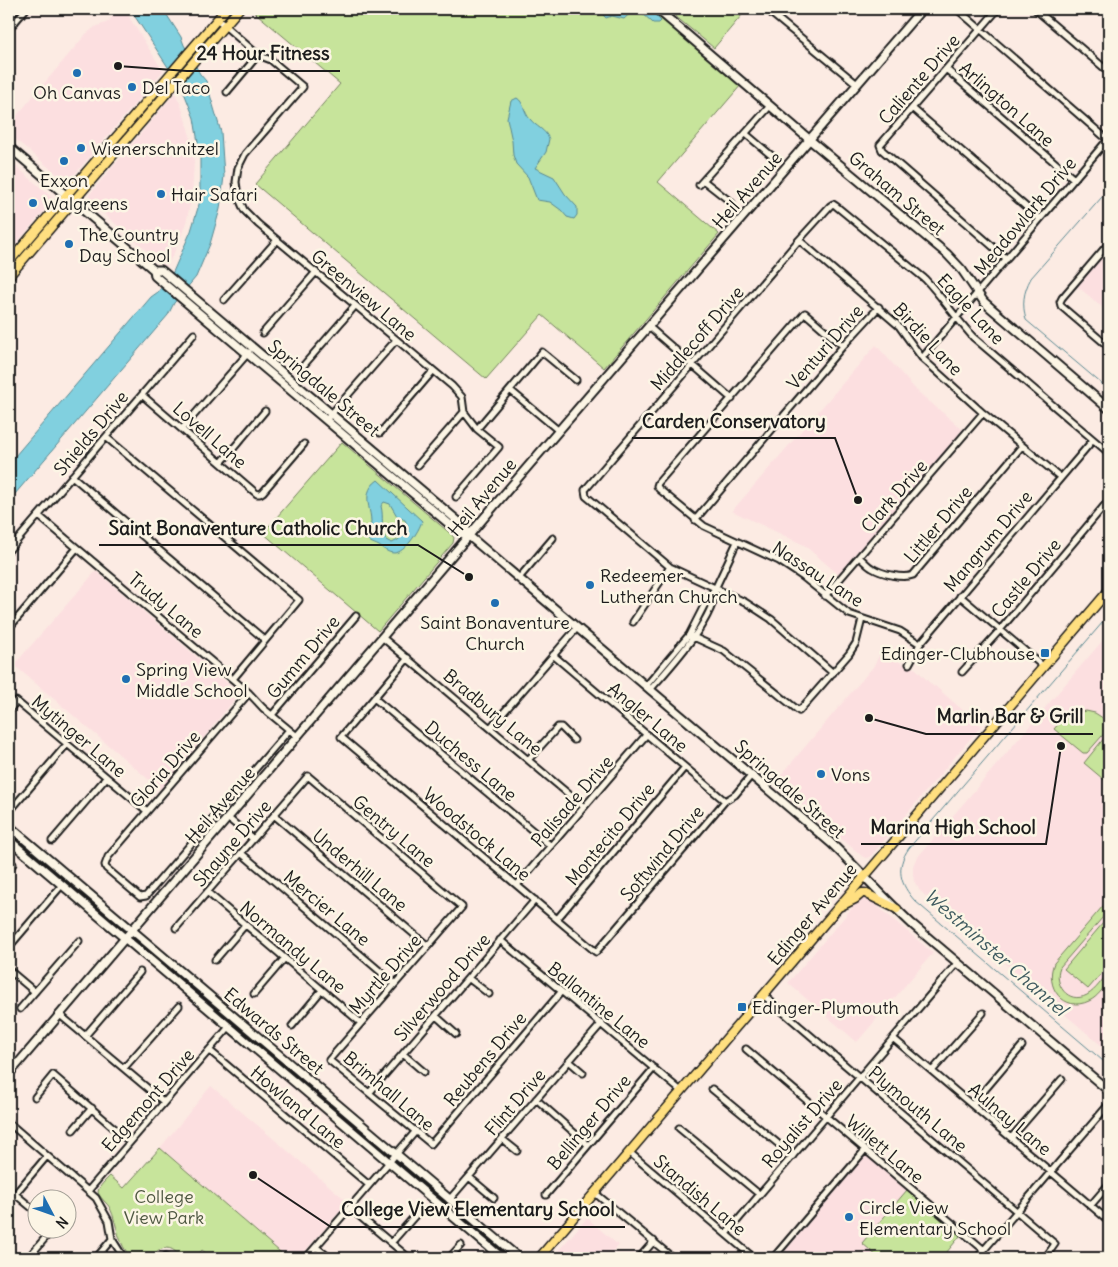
<svg xmlns="http://www.w3.org/2000/svg" width="1118" height="1267" font-family="Delius,sans-serif">
  <style>
    .built { fill: #fcdfe0 }
    .green { fill: #c7e49b; stroke: #72805c }
    .water { fill: #81d0df; stroke: #598891; fill-rule: evenodd }
    .lines { fill: none; stroke-linecap: round; stroke-linejoin: round }
    .stream { stroke: #598891; stroke-width: 1 }
    .street-casing { stroke: #1c1c1c; stroke-width: 9 }
    .secondary-casing { stroke: #1c1c1c; stroke-width: 11 }
    .primary-casing { stroke: #1c1c1c; stroke-width: 11 }
    .street { stroke: #fcf5e5; stroke-width: 5 }
    .secondary { stroke: #fcf5e5; stroke-width: 7 }
    .primary { stroke: #ffdf80; stroke-width: 8 }
    .poi-dot { fill: #1f6fb2; stroke: #fcf5e5; stroke-width: 2 }
    .labels { text-anchor: middle; dominant-baseline: central; stroke-width: 5; stroke-linejoin: round; paint-order: stroke }
    .street-label { font-size: 18px; fill: #1c1c1c; stroke: #fcf5e5 }
    .poi-label { font-size: 18px; fill: #1c1c1c; stroke: #fcf5e5; text-anchor: start }
    .park-label { font-size: 18px; fill: #4f5842; stroke: #fcf5e5 }
    .water-label { font-size: 19px; font-style: italic; fill: #3f5b60; stroke: #fcf5e5 }
    .leader { fill: none; stroke: #1c1c1c; stroke-width: 2 }
    .callout-dot { fill: #1c1c1c; stroke: #fcf5e5; stroke-width: 2 }
    .callout-label { font-size: 19px; text-anchor: middle; font-weight: bold; fill: #1c1c1c; stroke: #fcf5e5; stroke-width: 5; stroke-linejoin: round; paint-order: stroke }
  </style>
  <rect width="100%" height="100%" fill="#fcebe3"/>
  <filter id="ink" filterUnits="userSpaceOnUse"><feTurbulence type="fractalNoise" baseFrequency=".02" numOctaves="2"/><feDisplacementMap in="SourceGraphic" scale="10" xChannelSelector="R" yChannelSelector="G"/><feConvolveMatrix kernelMatrix="1 2 1 2 8 2 1 2 1" color-interpolation-filters="sRGB"/></filter>
  <g filter="url(#ink)">
    <!-- built -->
    <path class="built" d="M119,9H124L163,71L70,180H64L9,134V125L86,34L95,27L108,22Z
      M175,93L181,105L191,139L194,161L192,194L187,219L182,234L173,255L166,267L89,201V195Z
      M9,160L50,196L52,199L51,203L9,252Z
      M1109,247V313L1076,285Z
      M876,345L917,391L963,430L838,574L804,545L732,511Z
      M96,571L238,692L239,694L161,790L14,665Z
      M1109,633V1052L920,891L914,881L913,874V866L916,859Z
      M880,654L916,669L934,687L935,686L981,726L871,856L867,858L863,857L775,782L873,667Z
      M864,897L869,899L933,953L857,1042L788,983L859,900Z
      M211,1086L348,1202L299,1258H287L160,1148Z
      M866,1155L907,1190L862,1243L879,1258H779Z
      M587,1218L618,1245L607,1258H552Z"/>
    <!-- green -->
    <path class="green" d="M251,9H652L741,85L658,182L719,234L604,368L542,315L486,379L255,184L340,84Z
      M671,9H747L714,48L669,11Z
      M342,442L452,535L454,538L453,543L378,631L263,533Z
      M1086,711L1095,713L1109,722V728L1087,753H1083L1054,729C1064,717 1070,713 1086,711Z
      M1109,732V784L1084,763Z
      M1109,899V910L1060,967C1053,984 1068,1005 1087,995C1096,990 1103,979 1109,971V981C1103,988 1098,997 1089,1001C1064,1013 1044,987 1054,963Z
      M1109,916V965L1088,989L1064,969Z
      M160,1148L287,1258H212L202,1250L195,1258H181C174,1249 169,1245 157,1251L153,1258H132C117,1244 118,1225 110,1208C107,1203 99,1197 98,1192C98,1187 107,1179 110,1176L124,1188Z
      M907,1190L960,1236L942,1258H879L862,1243Z"/>
    <!-- water -->
    <path class="water" d="M130,9H163L181,37L184,45L200,74L206,81L221,132L224,176L220,209L210,244L196,277L174,303L168,315L9,501V463L151,297L158,292L173,272L191,231L200,201V155L194,118L183,90Z
      M603,9H613L622,14L627,9H649L661,21L659,23H653L640,11C632,9 629,15 624,19L612,16L606,18L603,15Z
      M517,98C524,102 524,113 530,119C536,127 545,129 549,139L546,152L535,168L554,177L565,194L577,207V215L574,219L567,217L561,210L550,202L537,200L528,177L516,164L513,155L512,141L507,118L511,101Z
      M378,480L422,521C419,531 405,553 394,553C388,553 384,549 379,546C372,542 368,544 367,534C380,517 355,496 378,480ZM384,502L390,504L397,516L405,520L408,527L398,540L392,543L386,540C380,528 384,517 381,506Z"/>
    <g class="lines">
      <!-- stream -->
      <path class="stream" d="M1109,189L1031,278C1023,293 1022,304 1026,320L1109,390
        M1109,615L909,848C895,868 900,884 915,901L1109,1066"/>
      <defs>
        <path id="street" d="M957,9L1108,140
          M998,9L880,145L882,150L1007,259
          M1035,9L1109,72
          M772,14L857,84
          M217,19L258,55L271,60L303,87L245,154L238,168L236,182L238,196L244,210L258,224L452,386L462,397L464,412L477,429L499,447L456,497
          M9,29L26,9
          M946,69L1074,179
          M227,92L258,55
          M912,108L1040,219
          M746,134L772,156
          M704,181L732,203
          M699,185L770,106
          M799,240L899,326L922,358L983,413L1060,477
          M1109,243L1062,298L1060,302L1061,306L1109,347
          M224,300L277,240
          M649,327L732,399
          M263,333L316,272
          M843,346L805,313L658,483L657,486L659,489L704,526L779,561L803,577L849,614L900,631L920,644
          M922,358L1109,138
          M303,366L355,306
          M510,390L559,431
          M142,395L257,494H260L263,492L304,444
          M326,420L396,340
          M182,429L249,352
          M477,429L542,352L576,380
          M380,433L433,371
          M106,437L299,600L233,679
          M221,463L265,411
          M418,465L464,412
          M72,476L265,640
          M39,516L249,693L263,708L298,737
          M695,520L843,346L879,307
          M9,550L194,334
          M859,557C864,561 868,566 872,568C882,574 903,579 913,575L1022,446
          M519,578L553,538
          M825,596L983,413
          M960,596L1044,667
          M633,622L670,567
          M9,628L77,548
          M689,635L724,651L799,711L849,654L856,643L862,619
          M383,638L584,807
          M553,655L725,801
          M408,658L341,737L596,952L725,801L735,795L751,776
          M909,664L920,644L1093,440
          M962,672L1000,630L1109,500
          M833,673L771,619L745,602L670,567L586,496L585,490L799,240L830,206L833,204L836,206L925,279C942,297 956,318 973,337L1109,453
          M646,686L689,635L709,596L715,589L737,542
          M650,690C669,668 716,618 715,589
          M249,693L108,857L105,865L106,868L140,897L146,896L289,730
          M374,698L551,846
          M9,711L16,701L147,811
          M272,715L356,616
          M491,727L577,628
          M528,760L558,727H561L574,740
          M9,812L67,744
          M274,815L428,946
          M228,818L253,839
          M52,841L106,778
          M241,853L395,984
          M9,869L13,864
          M517,885L647,734
          M207,892L361,1023
          M557,919L685,767
          M176,928L308,776L462,907L329,1060L431,1144L561,992
          M500,940L681,1091
          M9,947L62,885
          M215,960L245,925
          M9,970L35,992
          M468,978L489,994
          M254,994L284,959
          M763,995L1055,1244L1045,1258
          M20,1009L79,941
          M60,1015L164,1102
          M436,1016L456,1034
          M292,1026L322,990
          M85,1036L140,972
          M894,1039L1109,1221
          M746,1049L984,1250
          M209,1050L369,1185
          M403,1054L424,1072
          M569,1061L583,1073
          M124,1068L179,1006
          M932,1071L983,1013
          M712,1089L793,1156
          M370,1092L535,900
          M35,1097L53,1075L130,1142
          M536,1099L588,1145
          M972,1105L1022,1046
          M9,1123L96,1198L109,1221L112,1239L124,1258
          M679,1128L759,1194
          M73,1130L92,1108
          M1011,1138L1062,1079
          M502,1139L517,1151
          M629,1152L754,1258
          M469,1177L494,1198
          M88,1191L229,1027
          M595,1193L673,1258
          M15,1194L38,1213
          M546,1195L654,1068
          M449,1200L602,1023
          M9,1201L47,1156
          M1091,1205L1109,1184
          M350,1208L409,1258
          M726,1234L958,962
          M391,1243L420,1210
          M316,1247L330,1258
          M28,1258L52,1230
          M96,1258L112,1239
          M163,1258L166,1256L172,1258
          M306,1258L416,1131
          M449,1258L461,1245
          M639,1258L654,1241
          M773,1258L865,1150
          M977,1258L1109,1104"/>
        <path id="secondary" d="M657,9L810,140L947,254L962,270L984,302L992,309L1109,409
          M9,147L154,270L155,276L460,533L469,536
          M154,270H161L465,527L469,536L831,843C859,870 884,898 912,924L1109,1091
          M9,826L519,1258
          M9,840L502,1258
          M9,1074L518,478L922,9"/>
        <path id="primary" d="M9,262L226,9
          M9,276L239,9
          M841,906L855,899L862,893H865L897,909
          M539,1258L1109,590"/>
      </defs>
      <!-- street casing -->
      <use href="#street" class="street-casing"/>
      <!-- secondary casing -->
      <use href="#secondary" class="secondary-casing"/>
      <!-- primary casing -->
      <use href="#primary" class="primary-casing"/>
      <!-- street -->
      <use href="#street" class="street"/>
      <!-- secondary -->
      <use href="#secondary" class="secondary"/>
      <!-- primary -->
      <use href="#primary" class="primary"/>
    </g>
  </g>
  <!-- markers -->
  <g class="poi-dot">
    <circle cx="77" cy="73" r="5"/>
    <circle cx="132" cy="87" r="5"/>
    <circle cx="81" cy="148" r="5"/>
    <circle cx="64" cy="161" r="5"/>
    <circle cx="161" cy="194" r="5"/>
    <circle cx="33" cy="203" r="5"/>
    <circle cx="69" cy="244" r="5"/>
    <circle cx="590" cy="585" r="5"/>
    <circle cx="495" cy="603" r="5"/>
    <rect x="1040" y="648" width="10" height="10" rx="2.5"/>
    <circle cx="126" cy="679" r="5"/>
    <circle cx="821" cy="774" r="5"/>
    <rect x="737" y="1002" width="10" height="10" rx="2.5"/>
    <circle cx="849" cy="1217" r="5"/>
  </g>
  <g class="labels">
    <!-- street labels -->
    <g class="street-label">
      <text transform="translate(919 79) rotate(-49)">Caliente Drive</text>
      <text transform="translate(1007 104) rotate(41)">Arlington Lane</text>
      <text transform="translate(747 190) rotate(-49)">Heil Avenue</text>
      <text transform="translate(897 193) rotate(40)">Graham Street</text>
      <text transform="translate(1025 216) rotate(-50)">Meadowlark Drive</text>
      <text transform="translate(364 295) rotate(40)">Greenview Lane</text>
      <text transform="translate(971 309) rotate(47)">Eagle Lane</text>
      <text transform="translate(697 338) rotate(-49)">Middlecoff Drive</text>
      <text transform="translate(928 339) rotate(47)">Birdie Lane</text>
      <text transform="translate(825 347) rotate(-49)">Venturi Drive</text>
      <text transform="translate(324 388) rotate(40)">Springdale Street</text>
      <text transform="translate(91 433) rotate(-50)">Shields Drive</text>
      <text transform="translate(210 435) rotate(41)">Lovell Lane</text>
      <text transform="translate(894 496) rotate(-49)">Clark Drive</text>
      <text transform="translate(482 497) rotate(-50)">Heil Avenue</text>
      <text transform="translate(938 524) rotate(-50)">Littler Drive</text>
      <text transform="translate(988 541) rotate(-50)">Mangrum Drive</text>
      <text transform="translate(818 574) rotate(33)">Nassau Lane</text>
      <text transform="translate(1026 578) rotate(-50)">Castle Drive</text>
      <text transform="translate(166 605) rotate(40)">Trudy Lane</text>
      <text transform="translate(303 657) rotate(-50)">Gumm Drive</text>
      <text transform="translate(493 712) rotate(40)">Bradbury Lane</text>
      <text transform="translate(648 717) rotate(40)">Angler Lane</text>
      <text transform="translate(79 736) rotate(40)">Mytinger Lane</text>
      <text transform="translate(471 761) rotate(40)">Duchess Lane</text>
      <text transform="translate(165 769) rotate(-49)">Gloria Drive</text>
      <text transform="translate(790 789) rotate(41)">Springdale Street</text>
      <text transform="translate(572 801) rotate(-49)">Palisade Drive</text>
      <text transform="translate(220 805) rotate(-49)">Heil Avenue</text>
      <text transform="translate(394 831) rotate(40)">Gentry Lane</text>
      <text transform="translate(477 834) rotate(40)">Woodstock Lane</text>
      <text transform="translate(610 834) rotate(-50)">Montecito Drive</text>
      <text transform="translate(232 843) rotate(-49)">Shayne Drive</text>
      <text transform="translate(662 853) rotate(-50)">Softwind Drive</text>
      <text transform="translate(360 870) rotate(40)">Underhill Lane</text>
      <text transform="translate(327 908) rotate(40)">Mercier Lane</text>
      <text transform="translate(812 914) rotate(-50)">Edinger Avenue</text>
      <text transform="translate(293 947) rotate(40)">Normandy Lane</text>
      <text transform="translate(385 974) rotate(-49)">Myrtle Drive</text>
      <text transform="translate(442 987) rotate(-49)">Silverwood Drive</text>
      <text transform="translate(599 1005) rotate(39)">Ballantine Lane</text>
      <text transform="translate(274 1031) rotate(40)">Edwards Street</text>
      <text transform="translate(485 1059) rotate(-50)">Reubens Drive</text>
      <text transform="translate(389 1091) rotate(40)">Brimhall Lane</text>
      <text transform="translate(148 1100) rotate(-49)">Edgemont Drive</text>
      <text transform="translate(515 1102) rotate(-49)">Flint Drive</text>
      <text transform="translate(298 1107) rotate(40)">Howland Lane</text>
      <text transform="translate(918 1109) rotate(40)">Plymouth Lane</text>
      <text transform="translate(1010 1119) rotate(40)">Aulnay Lane</text>
      <text transform="translate(589 1122) rotate(-50)">Bellinger Drive</text>
      <text transform="translate(802 1123) rotate(-49)">Royalist Drive</text>
      <text transform="translate(885 1149) rotate(40)">Willett Lane</text>
      <text transform="translate(700 1195) rotate(40)">Standish Lane</text>
    </g>
    <!-- poi labels -->
    <g class="poi-label">
      <text x="142" y="87">Del Taco</text>
      <text x="77" y="92" text-anchor="middle">Oh Canvas</text>
      <text x="91" y="148">Wienerschnitzel</text>
      <text x="64" y="180" text-anchor="middle">Exxon</text>
      <text x="171" y="194">Hair Safari</text>
      <text x="43" y="203">Walgreens</text>
      <text x="79" y="234">The Country<tspan x="79" dy="21">Day School</tspan></text>
      <text x="600" y="575">Redeemer<tspan x="600" dy="21">Lutheran Church</tspan></text>
      <text x="495" y="622" text-anchor="middle">Saint Bonaventure<tspan x="495" dy="21">Church</tspan></text>
      <text x="1035" y="653" text-anchor="end">Edinger-Clubhouse</text>
      <text x="136" y="669">Spring View<tspan x="136" dy="21">Middle School</tspan></text>
      <text x="831" y="774">Vons</text>
      <text x="752" y="1007">Edinger-Plymouth</text>
      <text x="859" y="1207">Circle View<tspan x="859" dy="21">Elementary School</tspan></text>
    </g>
    <!-- park labels -->
    <g class="park-label">
      <text x="164" y="1196">College<tspan x="164" dy="21">View Park</tspan></text>
    </g>
    <!-- water labels -->
    <g class="water-label">
      <text transform="translate(996 952) rotate(41)">Westminster Channel</text>
    </g>
  </g>
  <!-- callouts -->
  <path class="leader" d="M118 66L187 71H340M858 500L835 438H632M469 577L418 545H99M869 718L926 734H1093M1061 746L1046 844H861M253 1175L331 1227H625"/>
  <g class="callout-dot">
    <circle cx="118" cy="66" r="5"/>
    <circle cx="858" cy="500" r="5"/>
    <circle cx="469" cy="577" r="5"/>
    <circle cx="869" cy="718" r="5"/>
    <circle cx="1061" cy="746" r="5"/>
    <circle cx="253" cy="1175" r="5"/>
  </g>
  <g class="callout-label">
    <text x="263" y="60">24 Hour Fitness</text>
    <text x="734" y="428">Carden Conservatory</text>
    <text x="258" y="535">Saint Bonaventure Catholic Church</text>
    <text x="1010" y="723">Marlin Bar &amp; Grill</text>
    <text x="953" y="834">Marina High School</text>
    <text x="478" y="1216">College View Elementary School</text>
  </g>
  <!-- margin -->
  <rect width="1118" height="1267" fill="none" stroke="#fcf5e5" stroke-width="30"/>
  <rect x="15" y="15" width="1088" height="1237" fill="none" stroke="#1c1c1c" stroke-width="2" filter="url(#ink)"/>
  <!-- north arrow -->
  <g transform="translate(52 1214) rotate(131)"><circle r="24" fill="#fcf5e5" stroke="#a29e95"/>
  <path d="M0-4L9 19L0 12L-9 19Z" fill="#1f6fb2"/>
  <text y="-8" font-size="14" font-weight="bold" text-anchor="middle" fill="#1c1c1c">N</text>
  </g>
</svg>
